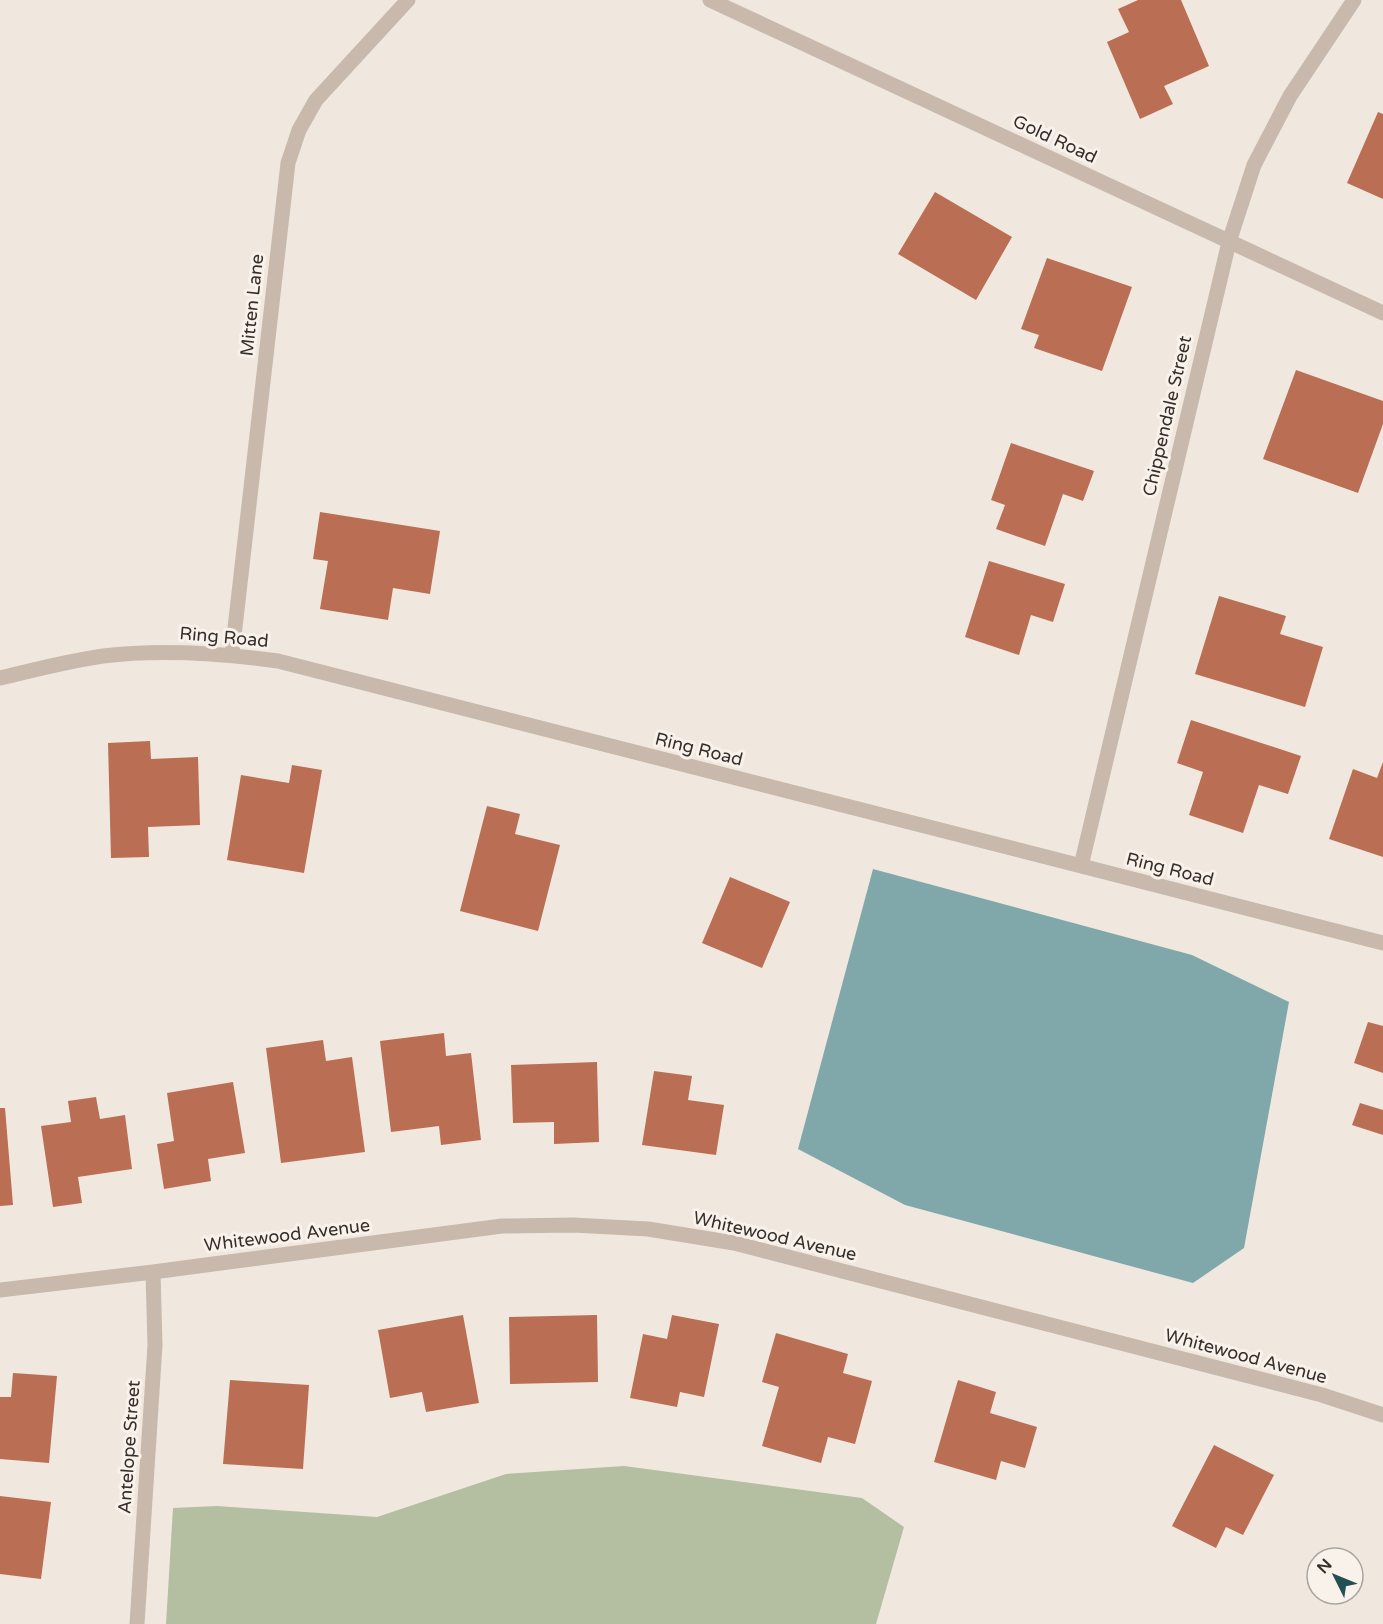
<svg xmlns="http://www.w3.org/2000/svg" width="1383" height="1624" font-family="'Varela Round',sans-serif">
  <style>
    .green { fill: #b4bea0 }
    .water { fill: #80a8ab }
    .building { fill: #ba6e53 }
    .lines { fill: none; stroke-linecap: round; stroke-linejoin: round }
    .street { stroke: #c8b9ac; stroke-width: 15 }
    .labels { text-anchor: middle; dominant-baseline: central; stroke-width: 6; stroke-linejoin: round; paint-order: stroke }
    .street-label { font-size: 18px; fill: #362e2a; stroke: #f8f2eb }
  </style>
  <rect width="100%" height="100%" fill="#f0e8df"/>
  <!-- green -->
  <path class="green" d="M624,1466L862,1498L904,1527L876,1624H166L173,1508L217,1506L377,1517L506,1474Z"/>
  <!-- water -->
  <path class="water" d="M873,869L1192,955L1289,1002L1244,1248L1193,1283L905,1205L798,1149Z"/>
  <!-- building -->
  <path class="building" d="M1138,0H1181L1209,66L1164,86L1173,104L1140,119L1107,42L1129,32L1118,9Z
    M1378,112L1383,114V199L1347,183Z
    M935,192L1012,237L976,300L898,254Z
    M1047,258L1132,287L1102,371L1034,348L1039,335L1021,329Z
    M1296,370L1383,401V424L1358,493L1263,459Z
    M1011,443L1094,471L1083,501L1063,494L1045,546L996,529L1005,505L991,500Z
    M320,512L440,531L430,594L393,588L388,620L320,609L328,561L313,559Z
    M989,561L1065,584L1053,622L1031,615L1019,655L965,637Z
    M1219,596L1286,616L1280,634L1323,647L1305,707L1195,674Z
    M1191,720L1301,756L1288,794L1259,785L1243,833L1189,815L1203,772L1177,763Z
    M150,741L151,759L198,757L200,825L148,827L149,857L111,858L108,743Z
    M1383,762V857L1329,839L1353,769L1377,778Z
    M292,765L322,770L304,873L227,860L241,775L289,783Z
    M487,806L520,814L515,834L560,845L538,931L460,911Z
    M730,877L790,902L762,968L702,943Z
    M1368,1022L1383,1026V1073L1354,1063Z
    M444,1033L446,1056L471,1053L481,1140L441,1145L439,1126L391,1132L380,1041Z
    M323,1040L326,1061L352,1057L365,1152L281,1163L266,1048Z
    M597,1062L599,1142L554,1144V1122L513,1123L511,1065Z
    M654,1071L692,1076L688,1100L724,1105L716,1155L642,1145Z
    M233,1082L245,1153L208,1159L211,1181L164,1189L157,1144L174,1141L167,1093Z
    M96,1097L100,1119L125,1115L132,1169L78,1177L82,1203L53,1207L41,1126L71,1122L68,1101Z
    M1360,1103L1383,1110V1135L1352,1125Z
    M0,1108H5L13,1205L0,1206Z
    M463,1315L479,1403L426,1412L422,1392L390,1398L378,1330Z
    M597,1315L598,1382L510,1384L509,1317Z
    M672,1315L719,1324L704,1397L680,1392L677,1407L630,1398L643,1334L667,1339Z
    M776,1333L848,1354L843,1373L872,1381L855,1444L828,1437L821,1463L762,1446L779,1387L762,1382Z
    M13,1373L57,1376L49,1463L0,1459V1397H11Z
    M230,1380L309,1385L303,1469L223,1464Z
    M958,1380L996,1392L990,1413L1037,1427L1025,1468L1001,1461L996,1480L934,1462Z
    M1214,1445L1274,1475L1243,1535L1226,1527L1216,1548L1172,1526Z
    M0,1496L51,1502L41,1579L0,1574Z"/>
  <g class="lines">
    <!-- street -->
    <path class="street" d="M710,0L1383,313
      M232,654L288,163L299,130L316,100L408,0
      M0,678C34,670 68,661 103,656C162,649 220,653 278,661L1383,943
      M1081,866L1229,242L1254,165L1290,96L1354,0
      M0,1290L153,1272L502,1226L573,1225L648,1229L734,1243L1322,1395L1383,1415
      M137,1624L155,1345L153,1272"/>
  </g>
  <g class="labels">
    <!-- street labels -->
    <g class="street-label">
      <text transform="translate(1055 139) rotate(25)">Gold Road</text>
      <text transform="translate(252 305) rotate(-84)">Mitten Lane</text>
      <text transform="translate(1167 416) rotate(-77)">Chippendale Street</text>
      <text transform="translate(224 637) rotate(5)">Ring Road</text>
      <text transform="translate(699 749) rotate(14)">Ring Road</text>
      <text transform="translate(1170 869) rotate(14)">Ring Road</text>
      <text transform="translate(287 1235) rotate(-7)">Whitewood Avenue</text>
      <text transform="translate(775 1236) rotate(13)">Whitewood Avenue</text>
      <text transform="translate(1246 1356) rotate(15)">Whitewood Avenue</text>
      <text transform="translate(129 1447) rotate(-86)">Antelope Street</text>
    </g>
  </g>
  <!-- north arrow -->
  <g transform="translate(1335 1576) rotate(313)"><circle r="28" fill="#f8f2eb" stroke="#aaa49e" stroke-width="1.5"/>
  <path d="M0-4.5L10 22L0 15L-10 22Z" fill="#235054"/>
  <text y="-9" font-size="16" font-weight="bold" text-anchor="middle" fill="#362e2a">N</text>
  </g>
</svg>
